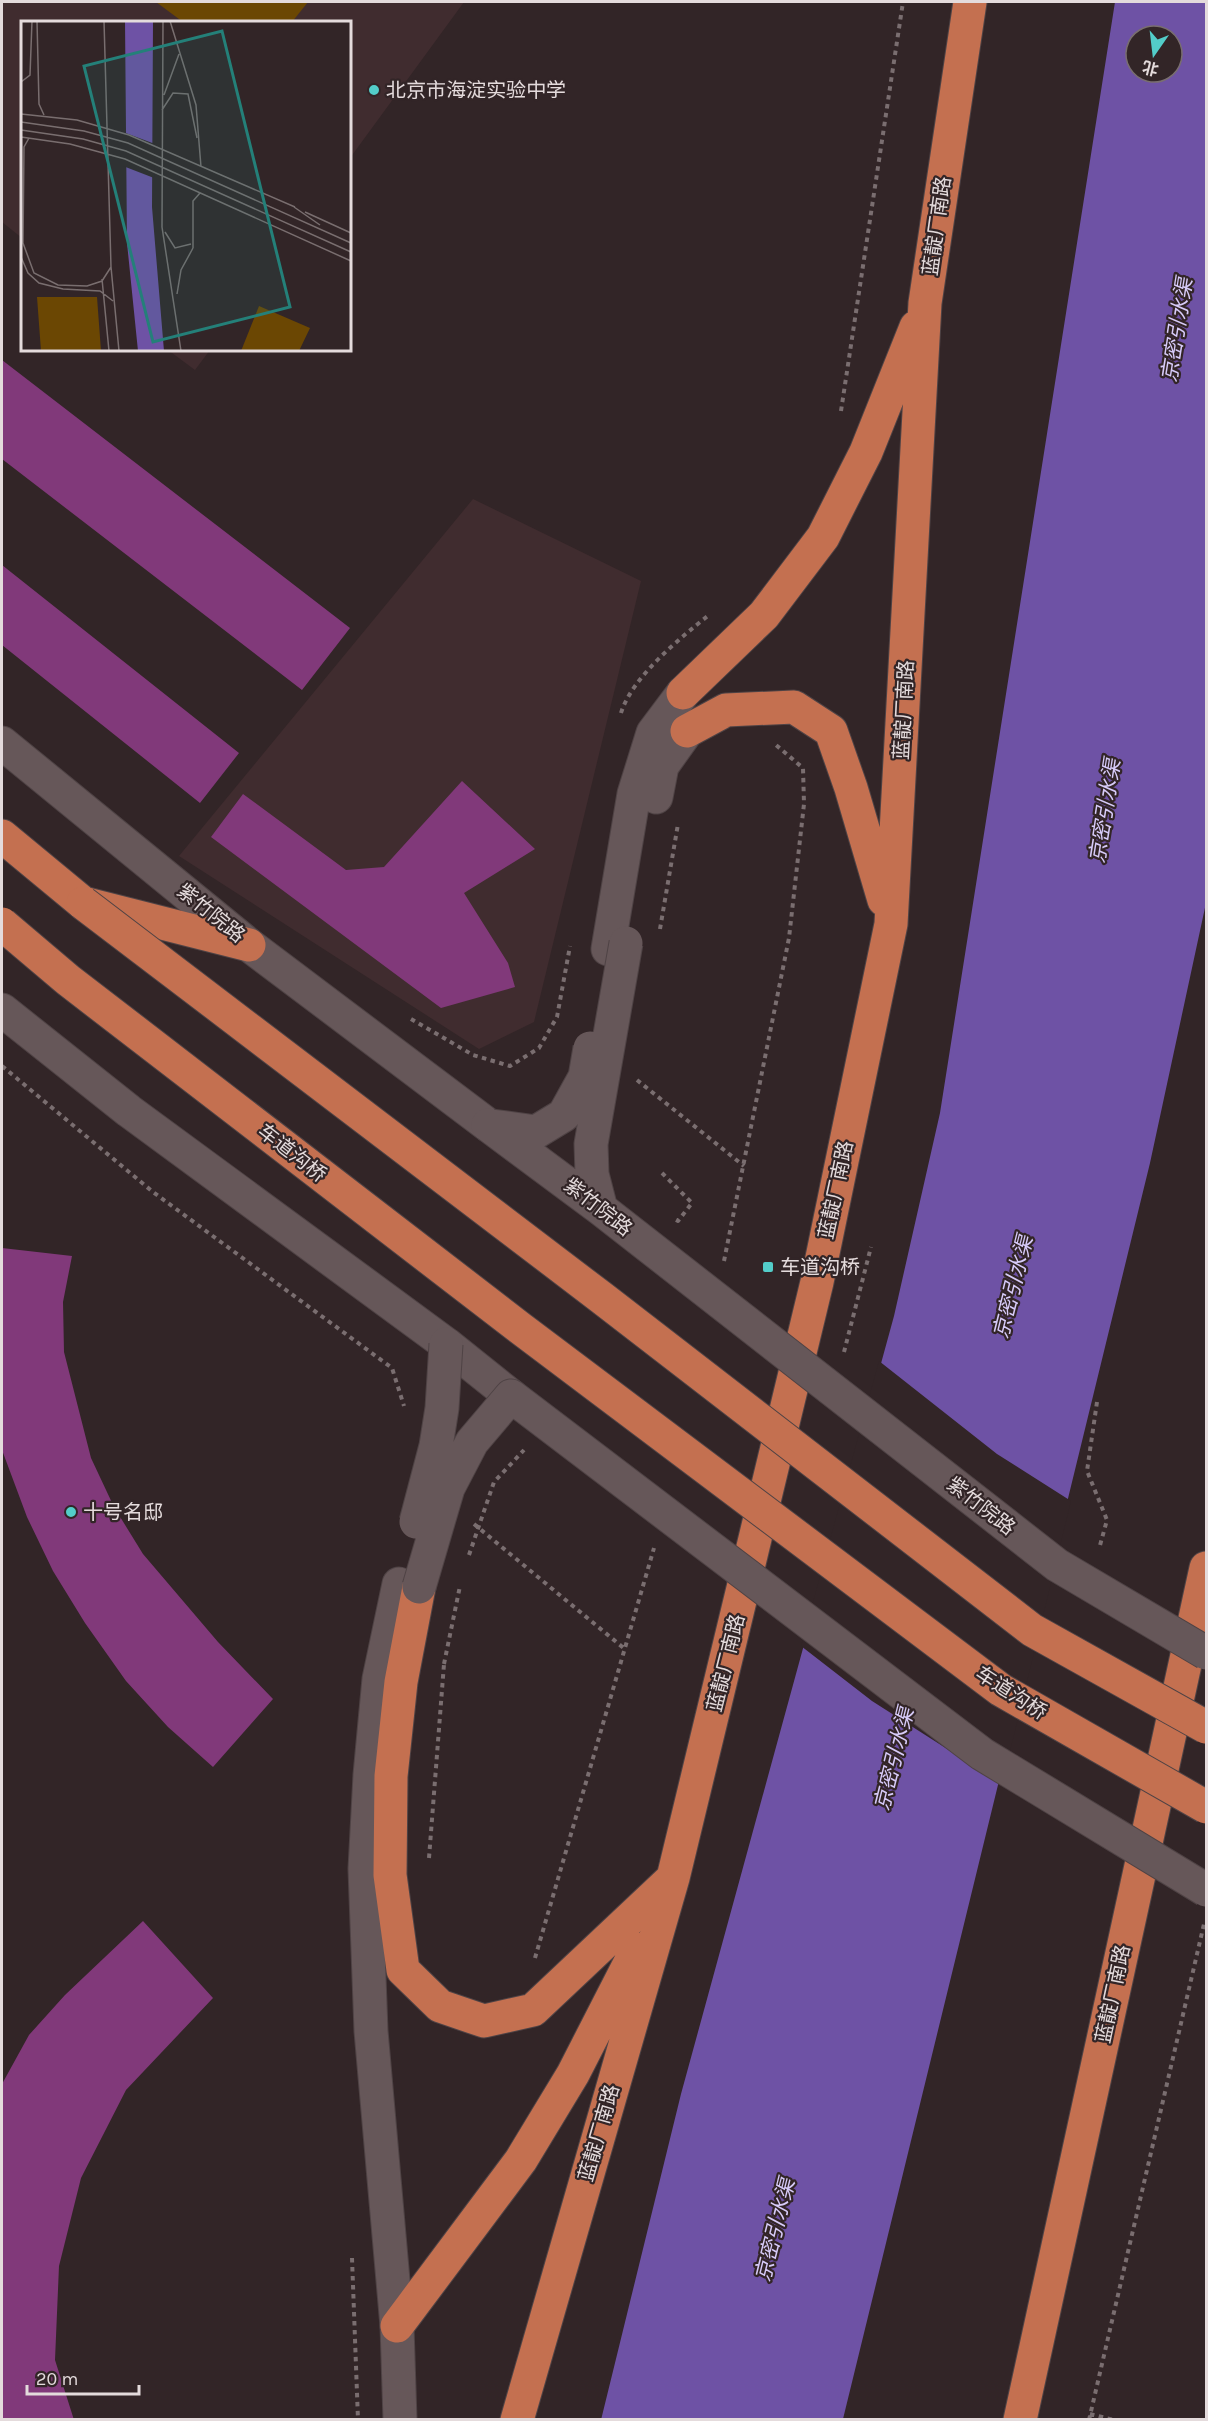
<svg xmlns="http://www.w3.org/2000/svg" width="1208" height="2421" font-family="Karla,'Noto Sans SC',sans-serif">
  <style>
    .built { fill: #402c2f }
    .green { fill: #6b4703 }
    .water { fill: #6e52a5; fill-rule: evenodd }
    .pier { fill: #322527 }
    .building { fill: #81397a }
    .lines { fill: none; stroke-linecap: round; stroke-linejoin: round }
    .secondary-casing { stroke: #4f4345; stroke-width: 35 }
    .highway-casing { stroke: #4f4345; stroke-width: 35 }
    .path { stroke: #7a6e70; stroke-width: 4; stroke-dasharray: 4.5 4.5; stroke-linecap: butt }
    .secondary { stroke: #665759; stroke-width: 33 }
    .highway { stroke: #c47050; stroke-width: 33 }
    .secondary-bridge-casing { stroke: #4f4345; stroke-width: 35; stroke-linecap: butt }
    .highway-bridge-casing { stroke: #4f4345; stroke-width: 35; stroke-linecap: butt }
    .path-bridge { stroke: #7a6e70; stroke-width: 4; stroke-dasharray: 4.5 4.5; stroke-linecap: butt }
    .secondary-bridge { stroke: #665759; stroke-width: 33 }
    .highway-bridge { stroke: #c47050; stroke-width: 33 }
    .poi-dot { fill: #53cdc9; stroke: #322527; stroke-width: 2 }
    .labels { text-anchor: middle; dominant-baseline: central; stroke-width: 4.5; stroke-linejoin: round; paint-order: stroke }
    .poi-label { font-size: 20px; fill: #e4dbdc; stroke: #322527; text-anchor: start }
    .street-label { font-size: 20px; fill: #e4dbdc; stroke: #322527 }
    .water-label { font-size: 21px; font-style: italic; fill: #d7cbf9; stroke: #322527 }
    .inset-road { fill: none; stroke: #796e6f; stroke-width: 1.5 }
    .view { fill: #248079; fill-opacity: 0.15; stroke: #248079; stroke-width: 3 }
    .inset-edge { fill: none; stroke: #e4dbdc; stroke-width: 3 }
  </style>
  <rect width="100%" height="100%" fill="#322527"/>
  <!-- built -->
  <path class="built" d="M2,2H464L350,158V22H22V238L2,222Z
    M168,350H210L195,370Z
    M473,499L641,581L534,1022L479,1049L179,856Z"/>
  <!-- green -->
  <path class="green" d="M156,2H308L292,22H183Z"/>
  <!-- water -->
  <path class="water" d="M1115,2H1206V903L1150,1163L843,2419L601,2420L681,2094L894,1316L940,1113ZM1136,36H1172V72H1136Z"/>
  <!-- pier -->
  <path class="pier" d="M879,1361L997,1454L1071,1501L1002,1784L872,1701L801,1646Z"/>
  <!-- building -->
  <path class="building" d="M2,360L350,628L302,690L2,459Z
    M2,565L239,753L200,803L2,645Z
    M462,781L535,849L464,893L508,963L515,987L441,1008L211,837L243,794L346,870L384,867Z
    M2,1248L72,1256L63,1302L64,1352L91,1458L114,1507L143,1554L218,1642L273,1699L213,1767L168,1727L126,1681L85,1623L53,1571L27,1517L2,1450Z
    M143,1921L213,1998L126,2090L81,2178L59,2266L55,2360L74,2420H2V2084L29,2035L65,1995Z"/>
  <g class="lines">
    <defs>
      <path id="secondary" d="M2,743L249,945L488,1125
        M656,797L662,766L687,731
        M608,949L634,794L653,733L683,693
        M2,1010L129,1111L446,1344L511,1396
        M399,1584L379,1679L370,1775L365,1869L371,2031L397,2326L400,2420"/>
      <path id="highway" d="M683,693L764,615L823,537L866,452L916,327
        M687,731L726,710L794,707L831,731L851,788L884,900
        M2,836L83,903L249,945
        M419,1587L401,1682L391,1776L390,1875L403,1970L440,2006L484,2021L533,2010L672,1879
        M397,2326L521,2160L573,2074L637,1949
        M517,2420L673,1878L817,1282L891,924L925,303L970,2
        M1020,2420L1206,1568"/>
    </defs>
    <!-- secondary casing -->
    <use href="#secondary" class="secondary-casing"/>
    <!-- highway casing -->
    <use href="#highway" class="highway-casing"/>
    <!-- path -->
    <path class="path" d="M841,411L903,2
      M621,713C632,677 680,638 709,615
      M660,929L678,824
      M411,1019L473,1055L510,1066L539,1048L557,1017L570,946
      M2,1066L153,1192L392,1368L404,1406
      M637,1080L744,1166
      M662,1173L692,1203L678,1221L676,1220
      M724,1261L789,938L804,804L803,768L776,745
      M844,1352L871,1247
      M1097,1402L1087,1471L1107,1520L1099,1549
      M474,1524L626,1650
      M429,1858L444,1664
      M535,1958L654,1548
      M352,2258L358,2420
      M1090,2414L1114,2420
      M1089,2420L1204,1924"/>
    <!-- secondary -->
    <use href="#secondary" class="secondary"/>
    <!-- highway -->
    <use href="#highway" class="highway"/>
    <defs>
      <path id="secondary-bridge" d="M488,1125L601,1209L1057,1565L1206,1653
        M492,1126L536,1132L564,1115L585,1077L590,1048
        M601,1209L592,1174L591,1144L626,943
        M416,1522L436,1446L442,1408L446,1344
        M419,1587L448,1488L472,1442L511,1396L982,1754L1206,1890"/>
      <path id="highway-bridge" d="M83,903L602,1298L1032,1630L1206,1727
        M2,924L68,980L520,1328L1001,1690L1206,1807"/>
    </defs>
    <!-- secondary-bridge casing -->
    <use href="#secondary-bridge" class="secondary-bridge-casing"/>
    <!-- highway-bridge casing -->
    <use href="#highway-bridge" class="highway-bridge-casing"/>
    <!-- path-bridge -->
    <path class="path-bridge" d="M469,1555L494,1482L524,1450
      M444,1664L460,1586"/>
    <!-- secondary-bridge -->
    <use href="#secondary-bridge" class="secondary-bridge"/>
    <!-- highway-bridge -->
    <use href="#highway-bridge" class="highway-bridge"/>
  </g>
  <!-- markers -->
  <g class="poi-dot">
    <circle cx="374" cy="90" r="6"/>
    <rect x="762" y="1261" width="12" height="12" rx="3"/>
    <circle cx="71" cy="1512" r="6"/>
  </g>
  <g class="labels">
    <!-- poi labels -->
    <g class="poi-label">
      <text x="386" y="90">北京市海淀实验中学</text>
      <text x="780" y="1267">车道沟桥</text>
      <text x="83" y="1512">十号名邸</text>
    </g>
    <!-- street labels -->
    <g class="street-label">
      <text transform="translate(937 226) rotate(-82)">蓝靛厂南路</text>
      <text transform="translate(904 710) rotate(-87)">蓝靛厂南路</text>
      <text transform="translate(211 913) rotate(39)">紫竹院路</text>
      <text transform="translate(292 1153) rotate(38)">车道沟桥</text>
      <text transform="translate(836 1190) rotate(-78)">蓝靛厂南路</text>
      <text transform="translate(598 1207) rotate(38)">紫竹院路</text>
      <text transform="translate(981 1506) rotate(38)">紫竹院路</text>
      <text transform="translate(726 1663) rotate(-76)">蓝靛厂南路</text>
      <text transform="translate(1011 1693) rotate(33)">车道沟桥</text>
      <text transform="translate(1113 1994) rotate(-78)">蓝靛厂南路</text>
      <text transform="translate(599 2133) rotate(-74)">蓝靛厂南路</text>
    </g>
    <!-- water labels -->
    <g class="water-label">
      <text transform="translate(1177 330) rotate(-81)">京密引水渠</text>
      <text transform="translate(1105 811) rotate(-81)">京密引水渠</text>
      <text transform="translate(1013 1287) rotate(-76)">京密引水渠</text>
      <text transform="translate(894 1759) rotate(-76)">京密引水渠</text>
      <text transform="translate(775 2230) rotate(-76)">京密引水渠</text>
    </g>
  </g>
  <!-- overview -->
  <g transform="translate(21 21)">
    <rect width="330" height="330" fill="#322527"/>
    <path d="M16,276H76L80,330H20ZM238,285L289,307L278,330H220Z" fill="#6b4703"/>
    <path d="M104,0H132L131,186L143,330H117L106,222Z" fill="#6e52a5"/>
    <path d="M102,111L134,123L133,157L102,145Z" fill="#322527"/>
    <path class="inset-road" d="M16,0L18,83L23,94M83,0L90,246L98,330M142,0L141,206L160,330M149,0L175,84L180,146M0,61L9,54L11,0M143,74L158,33M141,89L152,72L167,73L176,117M0,93L56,99L108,114L274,186M0,101L63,110L107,122L330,222M0,109L62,118L105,130L330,231M0,116L49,123L104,138L330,240M8,117L3,126L2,222L13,252L37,264L66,265L81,260L90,246M273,186L299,204M284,191L330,212M144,211L154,227L170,223M172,227V180L179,172M0,236L7,252L18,262L42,268L79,270L92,280M81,258L88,330M156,273L160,249L172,227"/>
    <path class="view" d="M201,10L269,286L132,321L63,45Z"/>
    <rect width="330" height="330" class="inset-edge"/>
  </g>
  <!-- border -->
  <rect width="1208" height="2421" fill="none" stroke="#e4dbdc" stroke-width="6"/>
  <!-- north arrow -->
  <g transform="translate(1154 54) rotate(194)"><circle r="28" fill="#322527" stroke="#796e6f" stroke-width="1.5"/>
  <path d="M0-4.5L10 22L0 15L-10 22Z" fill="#53cdc9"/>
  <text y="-9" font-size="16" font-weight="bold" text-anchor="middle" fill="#e4dbdc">北</text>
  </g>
  <!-- scale -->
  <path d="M27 2385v9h112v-9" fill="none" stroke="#e4dbdc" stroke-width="3"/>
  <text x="36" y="2385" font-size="18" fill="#e4dbdc" stroke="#322527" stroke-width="4.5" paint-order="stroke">20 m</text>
</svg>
